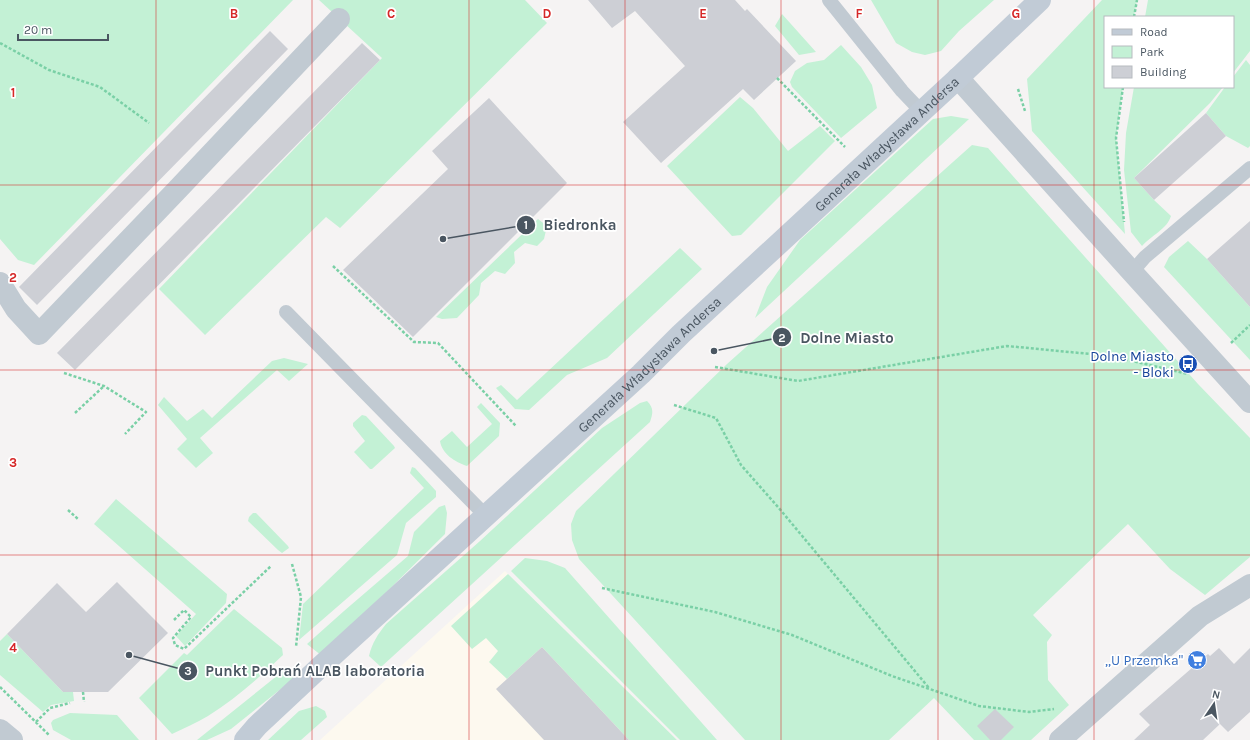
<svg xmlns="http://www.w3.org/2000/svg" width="1250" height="740" font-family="Karla,sans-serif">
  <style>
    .commercial { fill: #fdf9ef }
    .green { fill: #c3f1d5 }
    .building { fill: #cdcfd5 }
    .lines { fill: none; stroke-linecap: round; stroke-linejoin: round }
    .path { stroke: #7ad0a6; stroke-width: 2.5; stroke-dasharray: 3 2; stroke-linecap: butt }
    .lane { stroke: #c1cad2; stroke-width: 14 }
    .street { stroke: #c1cad2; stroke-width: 22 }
    .secondary { stroke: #c1cbd6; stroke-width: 22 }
    .grid { fill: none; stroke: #d62828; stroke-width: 1; stroke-opacity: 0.55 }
    .labels { text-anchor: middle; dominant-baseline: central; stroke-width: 3.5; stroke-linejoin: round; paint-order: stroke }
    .street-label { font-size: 14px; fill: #4a5661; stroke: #fff }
    .transit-label { font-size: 14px; fill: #164399; stroke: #fff; text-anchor: end }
    .shop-label { font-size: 14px; fill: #366cbe; stroke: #fff; text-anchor: end }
    .grid-label { font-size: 13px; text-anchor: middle; font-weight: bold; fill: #d62828; stroke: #fff; stroke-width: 3.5; stroke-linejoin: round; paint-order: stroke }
    .leader { fill: none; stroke: #4a5661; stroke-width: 1.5 }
    .callout-dot { fill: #4a5661; stroke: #fff; stroke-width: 1.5 }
    .mark-label { font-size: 12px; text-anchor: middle; font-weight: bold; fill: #fff }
    .callout-label { font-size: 15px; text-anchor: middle; font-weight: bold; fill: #4a5661; stroke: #fff; stroke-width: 3.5; stroke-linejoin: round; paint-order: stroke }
  </style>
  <rect width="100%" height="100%" fill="#f5f3f3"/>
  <!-- commercial -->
  <path class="commercial" d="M505,571L677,740H320Z"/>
  <!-- green -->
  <path class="green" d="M0,0H293L34,265L18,260L0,239Z
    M319,0H525L547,23L340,228L326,217L205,335L159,289L382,58Z
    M871,0H994L959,31L941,51L925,55L912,52L896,43Z
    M1102,0H1137L1134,17H1105V87H1123L1116,138L1125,234L1032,131L1027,79Z
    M1148,0H1250V51L1233,73V17H1145Z
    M782,14L816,52L799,55L775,26Z
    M841,45L861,67L872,85L877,108L841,138L792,87L790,82L795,71L807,63L824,60Z
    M1246,60L1250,65V146L1248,148L1226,136L1206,113L1225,87H1233V77Z
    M1134,87H1223L1210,103L1134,178L1154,200L1171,216C1167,229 1152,235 1142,246L1131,232L1124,170L1126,133Z
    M740,97L753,108L788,151L820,126L835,141L741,235L732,236L667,166Z
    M951,116L969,119L755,318L767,287L800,240L933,119Z
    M972,145L988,148L1198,384L1250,438V557L1205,595L1170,569L1128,524L1033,615L1052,635L1047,642L1048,680L1069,705L1031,740H974L934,698L889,740H745L579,559L572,540L571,524L576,511L727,364Z
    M538,219L547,226L544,239L537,246L525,243L514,252L515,263L505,274L495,271L481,283L479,295L457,318L442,319L436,317Z
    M1188,241L1207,259L1250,307V360L1164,267L1169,257Z
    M680,248L702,269L607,358L567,375L529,410L515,409L496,388L501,385L517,400Z
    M284,358L308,364L289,381L277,370L200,438L213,453L196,468L177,449L187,439L158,405L164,397L187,421L203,409L212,418L272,361Z
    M647,401C654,408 653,413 650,422L381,667L369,656C372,643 378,634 386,624L480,541L602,428L640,403Z
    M481,403L500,423L499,436L467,466C455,462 442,454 440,441L452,431L467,447L492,424L477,407Z
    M362,415L366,416L394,446L395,448L372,469H370L354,452L365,441L353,426V423Z
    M412,467L415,468L436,491V497L406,523L397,555L299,640L303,604L424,488L410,473Z
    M116,499L227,594L226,603L185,646L176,636L196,614L94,524Z
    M445,505L447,513L445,534L322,656L307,644L344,611L408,556L414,532L439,507Z
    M253,513H256L288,546L289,548L282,553L278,550L248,521L249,517Z
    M525,558L547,561L565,568L717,740H680L511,571Z
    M508,574L677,740H629L542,647L507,679L489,662L498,651L486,638L472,649L451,626Z
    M234,609L282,648L283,655C260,677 235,699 208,716C196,723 184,728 172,734L139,698L184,653L187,655Z
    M7,634L63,692H73L74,701L51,705L43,712L0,675V641Z
    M288,667L297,676L231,729L207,740H197Z
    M316,706L325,711L327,717L301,740H268L299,711Z
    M70,713L117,715L139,740H71L53,730L51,723L53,720Z"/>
  <!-- building -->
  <path class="building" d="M588,0H735L745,11L747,9L796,61L754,100L743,89L661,163L623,122L685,66L635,11L612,28Z
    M270,31L288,49L37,305L19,287Z
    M362,43L380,60L75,370L57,353Z
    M489,98L567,183L413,337L343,270L448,169L432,151Z
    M1206,113L1226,136L1154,200L1134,178Z
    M1250,221V307L1207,259Z
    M117,582L168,633L108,692H63L7,634L57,583L86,612Z
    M542,647L629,740H544L496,689Z
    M1219,648L1234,664L1250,648V712L1228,732L1220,724L1203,740H1134L1150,725L1139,714L1208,654L1210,656Z
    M995,709L1014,727L1001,740H990L977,726Z"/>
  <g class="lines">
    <!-- path -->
    <path class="path" d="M1134,17L1137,0
      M0,43L49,70L100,87L149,123
      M777,78L845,147
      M1123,87L1116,138L1124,222
      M1018,89L1025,111
      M333,266L414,342L438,343L516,426
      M1231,343L1250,325
      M715,367L798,381L1007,346L1111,356L1188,374
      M64,373L104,386L146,412L125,434
      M674,405L716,418L741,465L778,507L929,688
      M75,413L104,386
      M68,510L78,519
      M292,564L301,597L296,647
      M602,588L715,612L792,635L892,676L979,706L1029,712L1054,709
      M174,620L184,610L191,617L173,638L175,645L184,649L271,566
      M0,687L49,735
      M83,692L84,702
      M36,722L50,708L70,703"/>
    <!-- lane -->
    <path class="lane" d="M829,0L902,91L921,111
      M1132,272L1145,257L1250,168
      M286,312L485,515"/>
    <!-- street -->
    <path class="street" d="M958,78L1132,272L1250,402
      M0,283L16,309L39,334L177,190L339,19
      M0,730L12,740
      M1060,740L1200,616L1250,585"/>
    <!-- secondary -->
    <path class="secondary" id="s1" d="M245,740L257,726L319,668L641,374L681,334L958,78L1040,0"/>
  </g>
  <!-- grid -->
  <path class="grid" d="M156,0V740M312,0V740M469,0V740M625,0V740M781,0V740M938,0V740M1094,0V740M0,185H1250M0,370H1250M0,555H1250"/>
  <!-- icons -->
  <defs>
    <symbol id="bus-disc" viewBox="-11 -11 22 22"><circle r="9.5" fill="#1a4fb4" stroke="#fff"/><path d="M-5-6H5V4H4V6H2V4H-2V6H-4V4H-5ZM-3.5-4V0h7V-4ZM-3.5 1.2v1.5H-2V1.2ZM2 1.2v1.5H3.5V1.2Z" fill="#fff"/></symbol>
    <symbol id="supermarket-disc" viewBox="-11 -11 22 22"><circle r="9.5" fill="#3f7fe0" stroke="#fff"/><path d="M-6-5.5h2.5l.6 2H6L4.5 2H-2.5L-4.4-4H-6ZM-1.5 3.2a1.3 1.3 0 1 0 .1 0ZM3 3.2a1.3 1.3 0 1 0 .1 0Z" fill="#fff"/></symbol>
  </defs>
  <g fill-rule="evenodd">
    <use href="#bus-disc" x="1177" y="353" width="22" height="22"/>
    <use href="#supermarket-disc" x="1186" y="649" width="22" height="22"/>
  </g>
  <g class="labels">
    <!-- street labels -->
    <g class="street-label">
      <text stroke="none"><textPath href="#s1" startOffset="876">Generała Władysława Andersa</textPath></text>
      <text stroke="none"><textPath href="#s1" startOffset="552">Generała Władysława Andersa</textPath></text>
    </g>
    <!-- transit labels -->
    <g class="transit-label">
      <text x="1174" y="356">Dolne Miasto<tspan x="1174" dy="16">- Bloki</tspan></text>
    </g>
    <!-- shop labels -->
    <g class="shop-label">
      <text x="1183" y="660">,,U Przemka"</text>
    </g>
  </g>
  <g class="grid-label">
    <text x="234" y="18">B</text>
    <text x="391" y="18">C</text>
    <text x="547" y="18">D</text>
    <text x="703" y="18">E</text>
    <text x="859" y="18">F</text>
    <text x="1016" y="18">G</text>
    <text x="13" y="97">1</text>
    <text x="13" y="282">2</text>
    <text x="13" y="467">3</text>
    <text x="13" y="652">4</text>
  </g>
  <!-- callouts -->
  <path class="leader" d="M443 239L526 225M714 351L782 337M129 655L188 671"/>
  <g class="callout-dot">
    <circle cx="443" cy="239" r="4"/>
    <circle cx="714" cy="351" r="4"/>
    <circle cx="129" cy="655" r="4"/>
    <circle cx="526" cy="225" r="10"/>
    <circle cx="782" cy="337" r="10"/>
    <circle cx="188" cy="671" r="10"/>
  </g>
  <g class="mark-label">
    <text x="526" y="229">1</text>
    <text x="782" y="342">2</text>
    <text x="188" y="675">3</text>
  </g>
  <g class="callout-label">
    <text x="580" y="230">Biedronka</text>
    <text x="847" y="343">Dolne Miasto</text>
    <text x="315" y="676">Punkt Pobrań ALAB laboratoria</text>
  </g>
  <!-- legend -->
  <rect x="1104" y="16" width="130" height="72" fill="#ffffff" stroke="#b7bbc0"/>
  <rect x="1112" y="29" width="20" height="6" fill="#c1cbd6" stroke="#b7bbc0"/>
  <text x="1140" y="36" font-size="12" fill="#4a5661">Road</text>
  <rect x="1112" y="46" width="20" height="12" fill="#c3f1d5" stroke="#b7bbc0"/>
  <text x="1140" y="56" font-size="12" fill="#4a5661">Park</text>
  <rect x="1112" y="66" width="20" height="12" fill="#cdcfd5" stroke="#b7bbc0"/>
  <text x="1140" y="76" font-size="12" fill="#4a5661">Building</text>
  <!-- north arrow -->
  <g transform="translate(1214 704) rotate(13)" stroke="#ffffff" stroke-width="3" paint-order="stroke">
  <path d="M0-3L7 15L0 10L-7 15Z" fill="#4a5661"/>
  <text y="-6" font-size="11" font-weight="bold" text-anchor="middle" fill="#4a5661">N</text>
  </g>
  <!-- scale -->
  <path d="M18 34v6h90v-6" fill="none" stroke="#4a5661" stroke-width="2"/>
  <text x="24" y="34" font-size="12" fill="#4a5661" stroke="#ffffff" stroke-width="3" paint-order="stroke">20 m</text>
</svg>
